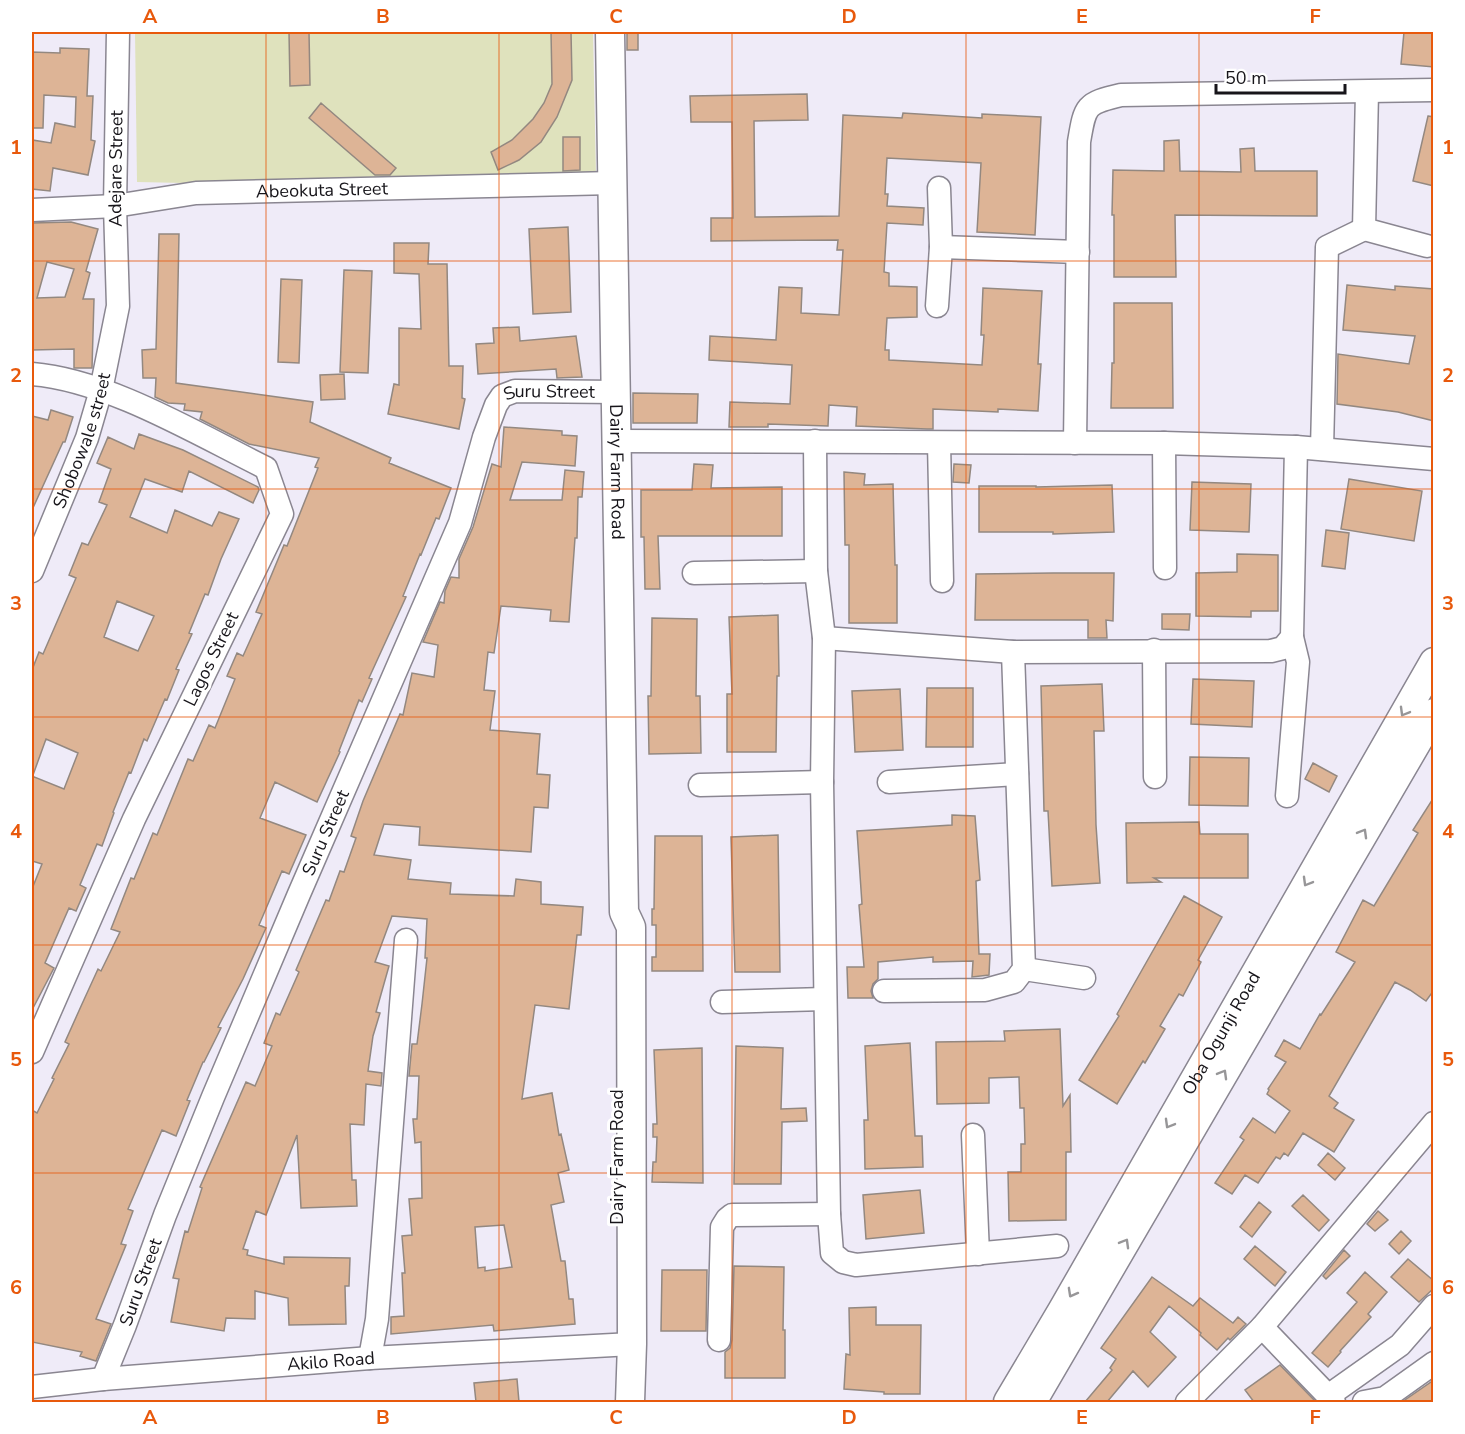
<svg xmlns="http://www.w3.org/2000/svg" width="1465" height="1434" font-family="'Nunito Sans',sans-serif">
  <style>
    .green { fill: #dfe2bd }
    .building { fill: #ddb496; stroke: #938880; stroke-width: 1.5; fill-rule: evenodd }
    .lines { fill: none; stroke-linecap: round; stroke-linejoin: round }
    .minor-casing { stroke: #8a8691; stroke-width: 25 }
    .major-casing { stroke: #8a8691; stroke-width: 31 }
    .minor { stroke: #fff; stroke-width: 22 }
    .major { stroke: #fff; stroke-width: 28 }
    .oneway { stroke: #979698 }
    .grid { fill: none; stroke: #e8590c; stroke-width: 1.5; stroke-opacity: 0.55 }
    .labels { text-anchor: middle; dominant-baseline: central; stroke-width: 6; stroke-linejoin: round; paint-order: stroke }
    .street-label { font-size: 18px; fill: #17151a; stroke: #fff }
    .neatline { fill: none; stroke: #e8590c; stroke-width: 2 }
    .grid-label { font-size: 20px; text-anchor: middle; font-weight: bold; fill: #e8590c }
  </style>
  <rect width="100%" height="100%" fill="#efebf8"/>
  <!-- green -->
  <path class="green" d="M135,32H593L596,176L380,187L137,182Z"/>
  <!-- building -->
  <path class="building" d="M289,32H309L310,85L290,86Z
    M551,32H571L572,80L557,117L541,142L519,160L498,170L491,152L512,140L533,119L544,103L552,84Z
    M627,32H638V50H627Z
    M1404,32H1434V67L1401,64Z
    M60,48L89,49L87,96H93L91,140L95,141L88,175L53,168L50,191L32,189V140L51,143L55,123L75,127L76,97L44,95L43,128H32V52L60,53Z
    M807,94L808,120L754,121L755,217L839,216L843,115L902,118L903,113L982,118V114L1041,117L1035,235L977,232L981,163L887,158L885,194H888L887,206L924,208L923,225L887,223L884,272L889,273V286L917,287V317L887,318L885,350H889V360L982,365L984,335H981L983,288L1042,291L1038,364H1041L1038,411L998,409V412L933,409V429H927L856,426L857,407L829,405L828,426L768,424V427H729L730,402L790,404L792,365L709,360L710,336L776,340L779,287L802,288L801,313L839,315L843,250H837L838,240L711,241V218H733L732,122H691L690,96Z
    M321,103L396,168L390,175H375L309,118Z
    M1428,116L1434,117V186L1413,181Z
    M563,137H580V170L563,171Z
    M1179,140L1180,171L1241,172L1240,149L1254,148L1255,171H1317V216L1175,215L1176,277H1114V215H1112L1113,170L1164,171V141Z
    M71,222L98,229L86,271L90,273L83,299H94L92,368H74V349L32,350V223ZM47,262L74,269L65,297L37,298Z
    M568,227L571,312L533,314L529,229Z
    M159,234H179L176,383L313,402L310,422L391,458L389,463L451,488L439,519L436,518L421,555L420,554L403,596L406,597L369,678L372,679L362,702L359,700L339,751L340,752L317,802L275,782L260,818L306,835L289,874L282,871L259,925L266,928L243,979L218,1027L221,1028L204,1062H203L187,1100L190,1101L176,1136L162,1130L128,1209L133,1211L121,1244L126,1245L96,1319L111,1324L96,1361L80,1356L82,1352L32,1342V1110L37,1113L54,1079L52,1078L69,1044L65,1042L82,1004L98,969L101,971L120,932L111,929L131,878L134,879L153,833L157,835L188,759L193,761L209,725L215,728L235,679L227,676L237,653L243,656L262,614L256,612L284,545L287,546L318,468L315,467L319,458L249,444L200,419L202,412L184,410L185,404L168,403L155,397L156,378H143L142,350L156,349Z
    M394,243H429L428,264H447L449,366H463L462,398L465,399L459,429L388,414L394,384L399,385V328L421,329L419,274L394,273Z
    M344,270L372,271L368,373L340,372Z
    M281,279L302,280L299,363L278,362Z
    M1347,285L1395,290V286L1434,289V421L1398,412L1337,404L1338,354L1409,364L1415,336L1343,330Z
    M1114,303H1172L1173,408H1111L1112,363H1114Z
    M519,327L520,341L576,336L582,377L557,378L556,369L478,374L476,344L494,343L493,328Z
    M344,374L345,399L321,400L320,375Z
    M633,393L698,394L697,423H633Z
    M51,410L73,417L65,442H63L32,510V416L48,420Z
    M504,427L562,431V435L577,436L575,466L522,462L510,500H562L565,470L584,472L582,497H578L577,538H575L569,622L550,621L551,610L501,606L494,653L488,652L484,690L495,691L490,730L540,734L537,774L550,775L548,808L534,807L531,852L419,845L420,827L384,824L374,855L411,860L408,879L451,883L450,894L514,896L516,879L541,882V904L583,907L581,935H577L569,1009L535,1005L522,1099L552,1093L559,1135L561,1134L569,1170L558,1173L564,1202L551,1205L561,1261H565L569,1299H573L575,1324L494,1331L493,1325L391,1334V1317L404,1316L402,1273H405L402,1236L412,1235L409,1199L422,1198L421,1142L415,1143L413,1119H417L419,1076H409L412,1044H417L422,1004L427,958H425L427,919L392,916L375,962L389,966L376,1012L380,1013L373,1036L368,1071L382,1073L381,1086L366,1084L364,1125L350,1124L352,1180H356L357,1206L301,1208L297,1135L266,1215L256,1211L243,1249L248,1250L247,1255L284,1264V1257L350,1258L349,1286H345L346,1324L289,1325L288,1298L255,1291V1319L226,1318L224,1331L171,1322L179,1279L173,1278L185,1231L188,1232L202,1188L200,1187L246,1082L255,1086L272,1046L264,1043L276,1013L280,1015L299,972L296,970L326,900L329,901L340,871L344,872L356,838L351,836L363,801L400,714L403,715L412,673L434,677L438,645L423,642L440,602L444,603L445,591L451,577L459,578V559L473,527L492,464L501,467ZM504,1225L512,1267L485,1271V1267L478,1268L475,1227Z
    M139,434L183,450L258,487L259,490L253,503L189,471L182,492L145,479L130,517L167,533L175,510L212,526L219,512L239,519L221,559L208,595L205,594L189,633L192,634L176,669L179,670L167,700L165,699L147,741L144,739L131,773L129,772L113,812L114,813L102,846L97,844L80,885L86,888L76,911L69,908L45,963L54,968L32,1010V889L42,864L32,861V776L64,789L78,753L46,739L33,775H32V670L39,652L43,654L76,578L69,575L82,543L88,545L107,505L99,502L111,469L97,463L108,437L134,449ZM117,601L154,616L138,651L104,637Z
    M694,464L713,465L711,488L782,487V536H658L660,589H645L644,537H641V490H692Z
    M954,464L971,465L969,483L953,482Z
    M844,472L865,474L864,485L893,484L895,565H897V623H849V545H845Z
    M1349,479L1422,491L1414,541L1341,529Z
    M1192,482L1251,484L1249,532L1190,530Z
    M1112,485L1114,532L1053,534V532H979V486H1036V487Z
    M1326,530L1349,533L1345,569L1322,566Z
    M1237,554L1278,555V611H1251V617L1196,616V573L1237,572Z
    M1053,573H1114L1113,621L1106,620L1107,638H1088V620H975L976,574Z
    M1162,614H1190L1189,630L1162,629Z
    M778,615L779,676H777L776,752H727V694H732L729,617Z
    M652,618L697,619L696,696H700L701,753L649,754L648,696H651Z
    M1193,679L1254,681L1252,727L1191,724Z
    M1102,684L1104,731H1094L1096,825L1100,883L1052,886L1048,811H1044L1041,686Z
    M927,688H973V747H926Z
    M900,689L903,750L855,752L852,691Z
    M1190,757L1249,758L1248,806L1189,805Z
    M1313,763L1337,776L1329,792L1305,779Z
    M1434,797V990L1426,1001L1410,990L1395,982L1329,1096L1338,1103L1334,1108L1354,1120L1334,1152L1303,1133L1288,1156L1284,1153L1280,1159L1276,1157L1258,1183L1245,1175L1232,1194L1215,1183L1244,1140L1240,1137L1253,1118L1275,1133L1290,1111L1267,1094L1269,1090L1268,1089L1286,1062L1275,1056L1284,1040L1300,1049L1320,1014L1321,1015L1355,962L1336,952L1363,900L1374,906L1418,833L1413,830Z
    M952,815L975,816L980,880L976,881L979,954H990L989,975L972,977L973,961L933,962V957L878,962V979L873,984L871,991L873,998H848L847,967H864L859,905L862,904L857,831L952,825Z
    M1199,822L1200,834H1248V878H1154L1161,882L1127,883L1126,823Z
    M778,835L780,972H735L731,837Z
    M655,836H702L703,971H652V957H656V925H652V909H654Z
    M1184,896L1222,917L1198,960L1201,962L1183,996L1179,994L1160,1026L1165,1029L1145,1063L1143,1061L1117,1104L1079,1080L1119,1016L1117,1014Z
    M1060,1029L1063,1106L1070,1095L1071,1152H1066V1220L1009,1221L1008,1172H1021V1144H1025L1024,1108H1020L1019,1077L989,1078V1103L937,1104L936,1042L1005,1041L1004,1031Z
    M910,1043L915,1136H922L923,1167L865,1169L864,1120H868L865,1046Z
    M736,1046L783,1048L781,1109L806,1108L807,1121L782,1122L781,1184H734Z
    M702,1048L703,1183L652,1182L653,1162H656L657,1137H653V1124H657L654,1050Z
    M1328,1153L1345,1168L1335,1180L1318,1165Z
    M920,1190L924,1233L866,1239L863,1195Z
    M1303,1195L1329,1220L1319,1231L1292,1206Z
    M1259,1202L1271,1212L1252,1237L1240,1227Z
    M1378,1211L1388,1220L1375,1231L1367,1224Z
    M1401,1231L1411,1241L1399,1254L1389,1244Z
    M1255,1246L1286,1272L1275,1286L1244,1259Z
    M1344,1250L1350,1256L1326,1279L1323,1276Z
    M1408,1259L1434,1281V1288L1419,1302L1391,1277Z
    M734,1266L784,1267L783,1330H785V1378H725V1352L730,1348L732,1340Z
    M662,1270H707L706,1331H661Z
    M1365,1272L1387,1292L1368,1314L1371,1317L1340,1351L1341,1352L1328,1367L1312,1353L1357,1302L1347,1293Z
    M1152,1277L1193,1306L1200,1298L1233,1323L1238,1317L1246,1324L1230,1340L1228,1338L1217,1350L1200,1335L1201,1333L1169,1306L1150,1332L1176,1357L1148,1387L1133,1371L1107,1402H1085L1112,1370L1110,1368L1116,1359L1101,1348Z
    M876,1307V1325H921L920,1394H884V1392L844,1389L846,1354L850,1355L849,1308Z
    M1280,1365L1316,1402H1254L1245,1390Z
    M517,1379L519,1402H476L474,1383Z
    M1434,1380V1402H1402Z"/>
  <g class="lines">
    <defs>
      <g id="minor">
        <path d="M1367,92L1364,229L1427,246"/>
        <path id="s1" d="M32,210L115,206L196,193L613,183"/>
        <path d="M941,247L1078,252"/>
        <path d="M937,306L941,247L939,188"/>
        <path d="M32,374C108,380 197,434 266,468L282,514L134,819L32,1052"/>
        <path d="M618,441L1164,443L1296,447L1434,459"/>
        <path d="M815,441L816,571L824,638L822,782L829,1214L832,1253L843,1262L856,1265L1057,1246"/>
        <path d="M939,443L942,581"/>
        <path d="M1075,443L1079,142C1085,106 1085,103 1121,95L1434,90"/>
        <path d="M1164,443L1165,568"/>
        <path d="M1322,449L1327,247L1364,229"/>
        <path id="s2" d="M32,571L87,438L101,390L118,306L115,206L118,32"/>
        <path d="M694,573L816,571"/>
        <path d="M824,638L1013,652L1271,651L1283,648L1292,637L1296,447"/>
        <path d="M1154,650L1155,777"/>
        <path d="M889,782L1017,774"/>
        <path d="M700,785L822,782"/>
        <path d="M1287,796L1298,662L1292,637"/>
        <path d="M1024,969L1084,978"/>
        <path d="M884,991L985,990L1014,982L1024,969L1013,652"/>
        <path d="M722,1002L825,999"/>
        <path d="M973,1135L978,1254"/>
        <path d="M1262,1327L1334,1402"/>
        <path d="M719,1340L722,1227L727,1219L732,1215L829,1214"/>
        <path d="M370,1358L377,1319L406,940"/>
        <path id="s3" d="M103,1379L125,1325L165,1215L213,1097L299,894L460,523L484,437L496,405L502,396L515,391L617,392"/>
        <path id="s4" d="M32,1387L103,1379L370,1358L632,1344"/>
        <path d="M1328,1396L1400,1345L1434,1306"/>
        <path d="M1187,1402L1262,1327L1434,1123"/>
        <path d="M1364,1402L1385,1398L1434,1363"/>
      </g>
      <g id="major">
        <path id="s5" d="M610,32L624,912L631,927L632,1344L630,1402"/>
        <path id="s6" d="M1008,1402L1062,1311L1434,662"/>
        <path d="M1032,1402L1434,713"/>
      </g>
    </defs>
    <!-- minor casing -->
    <use href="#minor" class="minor-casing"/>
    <!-- major casing -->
    <use href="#major" class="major-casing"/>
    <!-- minor -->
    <use href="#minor" class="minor"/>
    <!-- major -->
    <use href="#major" class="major"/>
  </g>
  <!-- one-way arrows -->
  <defs><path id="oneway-chevron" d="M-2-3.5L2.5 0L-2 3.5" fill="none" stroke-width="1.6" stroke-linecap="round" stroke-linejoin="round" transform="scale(1.5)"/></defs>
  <g class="oneway">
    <use href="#oneway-chevron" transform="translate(1404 712) rotate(120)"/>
    <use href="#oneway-chevron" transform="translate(1363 833) rotate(-60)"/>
    <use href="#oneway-chevron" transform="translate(1307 882) rotate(120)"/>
    <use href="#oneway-chevron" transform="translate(1223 1074) rotate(-60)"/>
    <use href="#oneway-chevron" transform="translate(1169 1124) rotate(120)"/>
    <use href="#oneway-chevron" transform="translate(1125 1243) rotate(-60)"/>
    <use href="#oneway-chevron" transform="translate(1072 1293) rotate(119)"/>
  </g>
  <!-- grid -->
  <path class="grid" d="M266,32V1402M499,32V1402M732,32V1402M966,32V1402M1199,32V1402M32,261H1434M32,489H1434M32,717H1434M32,945H1434M32,1173H1434"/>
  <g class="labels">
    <!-- street labels -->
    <g class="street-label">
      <text stroke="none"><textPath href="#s2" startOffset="417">Adejare Street</textPath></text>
      <text stroke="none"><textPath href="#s1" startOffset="291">Abeokuta Street</textPath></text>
      <text stroke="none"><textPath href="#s3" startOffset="1110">Suru Street</textPath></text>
      <text stroke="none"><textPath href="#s2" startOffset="140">Shobowale street</textPath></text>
      <text stroke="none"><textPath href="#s5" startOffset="440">Dairy Farm Road</textPath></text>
      <text transform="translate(211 659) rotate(-64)">Lagos Street</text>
      <text stroke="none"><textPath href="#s3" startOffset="590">Suru Street</textPath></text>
      <text stroke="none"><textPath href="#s6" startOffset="426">Oba Ogunji Road</textPath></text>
      <text transform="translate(617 1157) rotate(-90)">Dairy Farm Road</text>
      <text stroke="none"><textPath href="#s3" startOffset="104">Suru Street</textPath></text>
      <text stroke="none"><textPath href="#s4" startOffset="300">Akilo Road</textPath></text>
    </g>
  </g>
  <!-- border -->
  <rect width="1465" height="1434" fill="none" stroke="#ffffff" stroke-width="66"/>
  <!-- scale -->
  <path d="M1216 84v9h129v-9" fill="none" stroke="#17151a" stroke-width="3"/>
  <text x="1225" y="84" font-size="18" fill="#17151a" stroke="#ffffff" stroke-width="4.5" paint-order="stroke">50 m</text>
  <rect x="33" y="33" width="1399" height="1368" class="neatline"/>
  <g class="grid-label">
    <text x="150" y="23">A</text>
    <text x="383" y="23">B</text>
    <text x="616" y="23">C</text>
    <text x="849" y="23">D</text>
    <text x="1082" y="23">E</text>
    <text x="1315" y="23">F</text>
    <text x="16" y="154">1</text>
    <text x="1448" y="154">1</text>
    <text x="16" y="382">2</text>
    <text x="1448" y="382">2</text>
    <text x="16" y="610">3</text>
    <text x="1448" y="610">3</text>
    <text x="16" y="838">4</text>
    <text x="1448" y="838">4</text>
    <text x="16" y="1066">5</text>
    <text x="1448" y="1066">5</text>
    <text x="16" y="1294">6</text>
    <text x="1448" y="1294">6</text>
    <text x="150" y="1424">A</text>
    <text x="383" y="1424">B</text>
    <text x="616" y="1424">C</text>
    <text x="849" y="1424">D</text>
    <text x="1082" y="1424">E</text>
    <text x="1315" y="1424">F</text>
  </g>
</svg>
